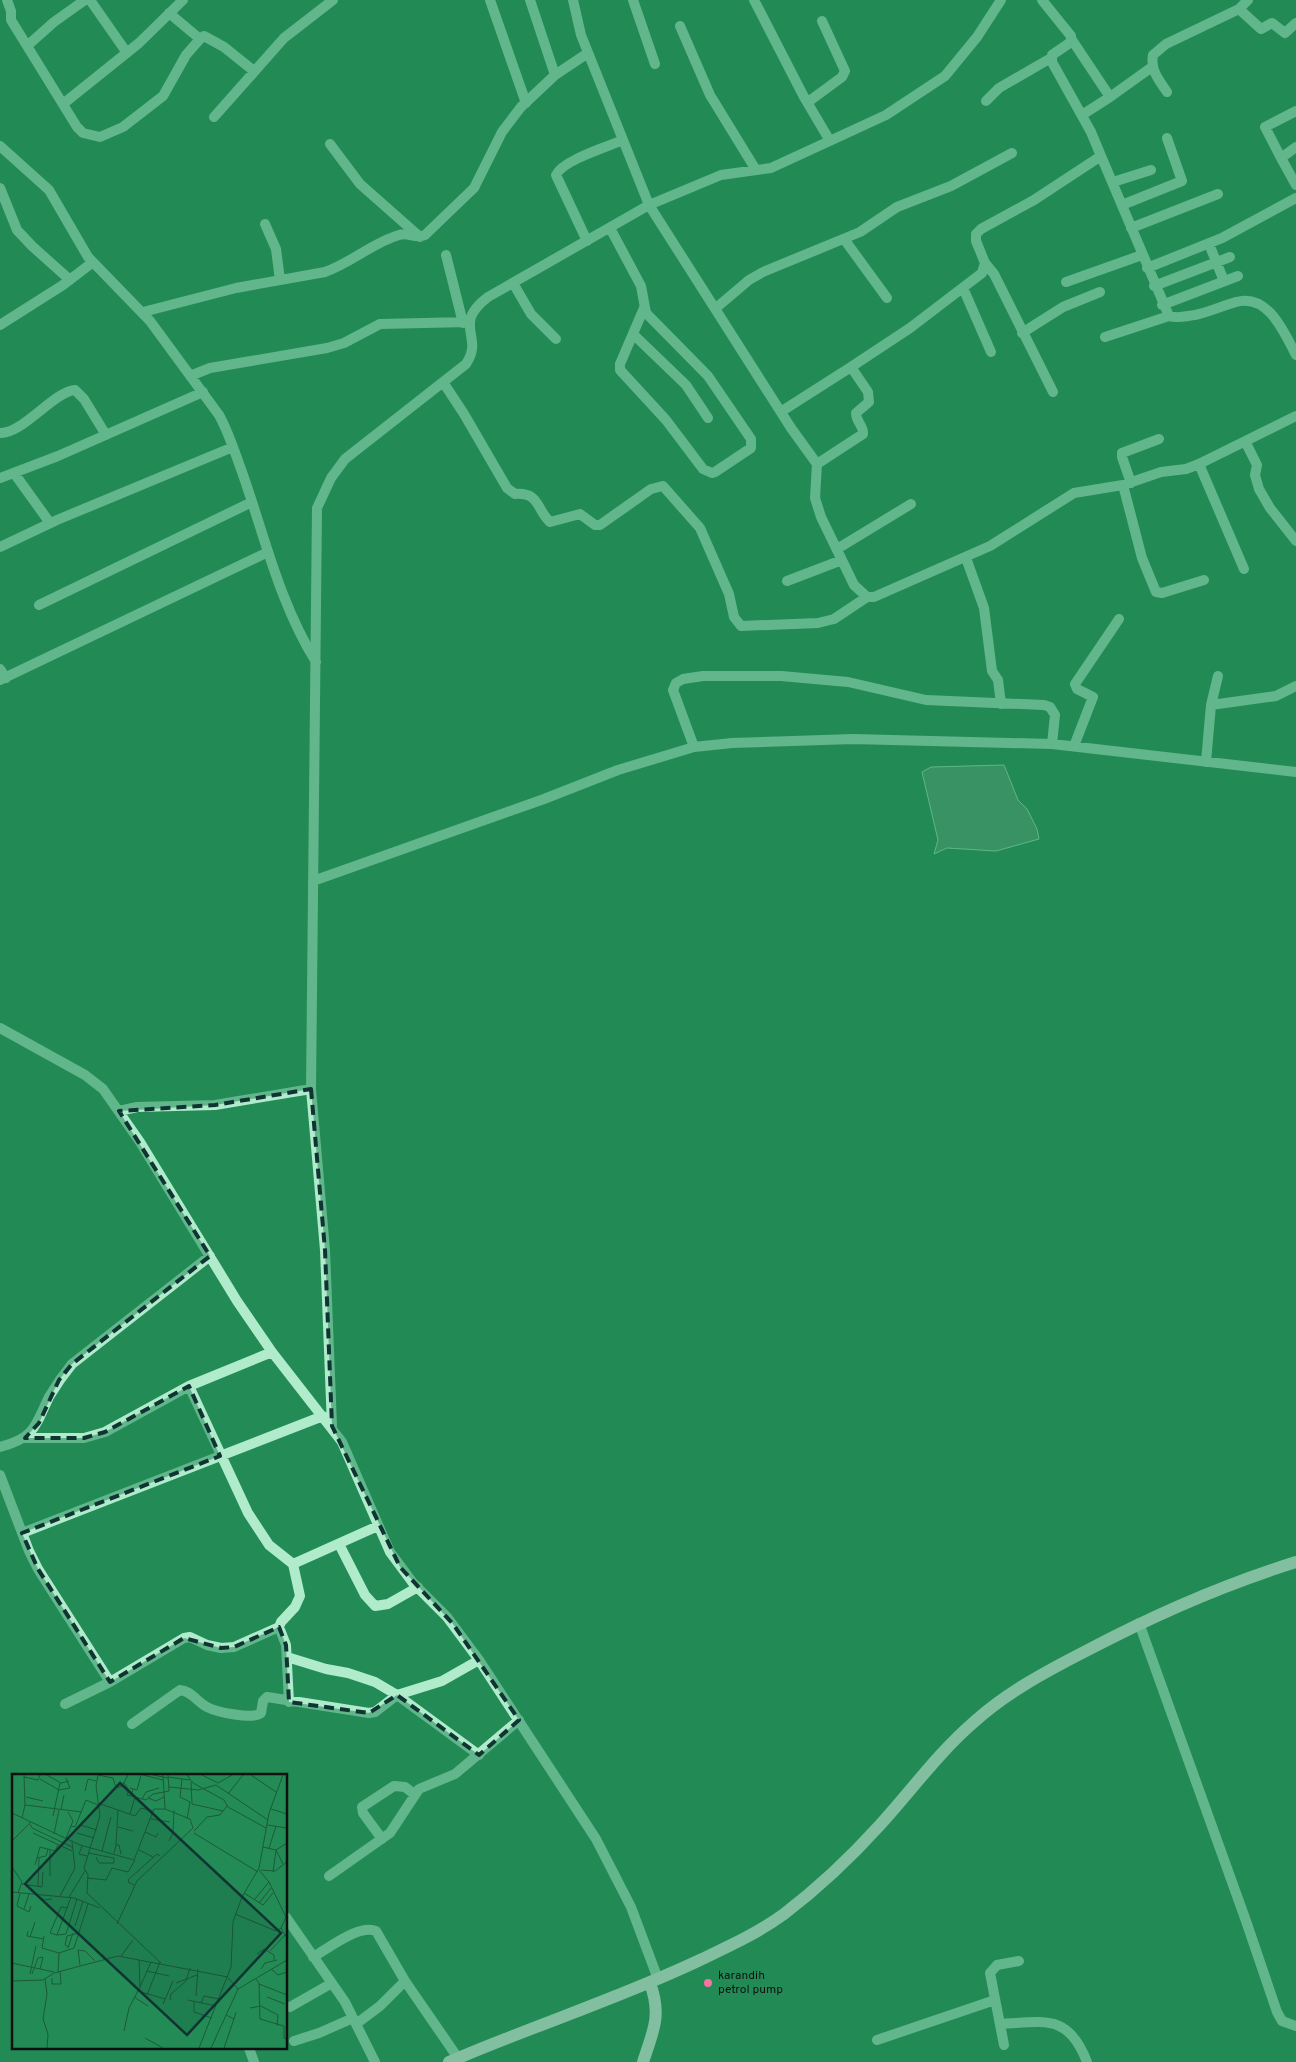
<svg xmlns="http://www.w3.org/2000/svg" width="1296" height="2062" font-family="Overpass,sans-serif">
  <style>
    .water { fill: #539c76; stroke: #a4ecc5 }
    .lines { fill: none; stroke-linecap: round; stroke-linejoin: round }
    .minor { stroke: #b0ebcc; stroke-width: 10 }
    .major { stroke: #f4fefa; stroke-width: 12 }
    .marked { fill: none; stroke: #103432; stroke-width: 4; stroke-dasharray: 10 6; stroke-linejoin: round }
    .poi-dot { fill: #f673a2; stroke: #238b56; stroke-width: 2 }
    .labels { text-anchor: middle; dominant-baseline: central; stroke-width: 4; stroke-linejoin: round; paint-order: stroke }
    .poi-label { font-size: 12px; fill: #111; stroke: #238b56; text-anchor: start }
    .inset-road { fill: none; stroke: #1c5a3a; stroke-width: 1 }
    .view { fill: #103432; fill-opacity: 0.15; stroke: #103432; stroke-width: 2.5 }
    .inset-edge { fill: none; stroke: #111; stroke-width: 2.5 }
  </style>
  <rect width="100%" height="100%" fill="#238b56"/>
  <!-- water -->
  <path class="water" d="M1004,765L1018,800L1027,809L1037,829L1039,839L996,851L947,848L934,854L938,840L922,772L931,767Z"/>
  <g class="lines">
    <!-- minor -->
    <path class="minor" d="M7,0L11,11V20L77,127L83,133L100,137L123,127L163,96L186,55L200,39
      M90,0L127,53
      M490,0L526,103
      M530,0L555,75
      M573,0L581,35L649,205L791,428L817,464L815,498L821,517L854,585L867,597H874L990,546L1074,493L1123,485L1161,472L1186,469L1199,464L1296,416
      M633,0L655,64
      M754,0L804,97L830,141
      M1248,0L1239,9L1261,29L1272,23L1285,33L1296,23
      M169,13L200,39L204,36L224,47L254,71
      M680,26L710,95L756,170
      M1072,40L1110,97L1152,67
      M27,46L54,22L85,0
      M1167,92C1159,80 1150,70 1153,55L1166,44L1239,9
      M986,101L999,88L1051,58
      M808,102L842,77L845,71L822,21
      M63,104L139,43L183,0
      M1082,115L1110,97
      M214,117L284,38L333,0
      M330,144L360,184L420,237
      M0,146L49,190L88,257L150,321L219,415C229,433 235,453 242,472C265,537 279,602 316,662
      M1296,147L1281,158L1296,185
      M1101,156L1169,316C1178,319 1186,316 1195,315C1209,312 1222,306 1236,302C1268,293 1284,332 1296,355
      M1281,158L1265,127L1296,111
      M1113,182L1151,170
      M0,188L17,230L32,246L70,280
      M1122,205L1182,181L1167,138
      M265,224L276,249L280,280
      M610,228L641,286L646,313L708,376L751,439V448L715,472L712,473L703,469L666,420L620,370V364L644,308
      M1131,228L1218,194
      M844,239L887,298
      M587,241L556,175C563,160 607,147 623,140
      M1209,244L1224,281
      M446,255L463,323
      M985,263L994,274L1053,392
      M1147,268L1222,238L1296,198
      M1066,282L1142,255
      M513,283L531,314L556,339
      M1154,286L1230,257
      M963,288L991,352
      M1162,305L1238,276
      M716,308L749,280L763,272L860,232L897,207L951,186L1012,153
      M143,312L236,288L325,272C351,263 372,243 399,235C408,232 416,239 425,235L474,188L502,132L521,107L555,75L588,53
      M0,325L63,285L93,262
      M1022,333L1063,307L1100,292
      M633,334L686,385L708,418
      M1105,337L1169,316
      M851,367L910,328L982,273L985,263L976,241V234L981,229L1034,200L1101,156L1091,132L1052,62V55L1071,42V36L1042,0
      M190,376L210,368L327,348L344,343L380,324L468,322
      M443,382L464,414L507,488L515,494C540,492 536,509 550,522L580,514L595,525H600L651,489L663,486L700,528L729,594L734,617L741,626L818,623L834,619L867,597
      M782,411L851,367L868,392L869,402L856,413C856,422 864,426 863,434L817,464
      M0,433C23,434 53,392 75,390L84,399L106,435
      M1246,443L1257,465L1255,475L1259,489L1270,508L1296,541
      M1199,464L1244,569
      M14,473L50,523
      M0,478L58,456L203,392
      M1131,483L1122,457V453L1159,439
      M1123,485L1142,558L1156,592L1162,593L1204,580
      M0,547L57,520L233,447
      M837,549L911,504
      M966,558L984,608L992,671L998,680L1001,704
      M787,581L842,560
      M39,605L252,502
      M0,669L6,678
      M0,680L268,552
      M1211,705L1276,696L1296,686
      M1074,746L1093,697L1077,689L1075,684L1119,619
      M694,747L673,690L676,683L683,679L703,676H781L848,682L926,700L1044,705L1050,707L1055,715L1052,744
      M1206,762L1211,705L1218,676
      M313,881L544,799L618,770L694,747L732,743L853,739L1052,744L1296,772
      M0,1028L85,1075L103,1089L140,1142L237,1301L272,1352L342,1442L390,1552L413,1583L447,1617L479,1660L596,1839L631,1907L658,1979
      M119,1111L137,1107L215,1105L311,1089
      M332,1426L325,1250L311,1089L317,508L331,478L345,459L466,364C485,336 451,325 488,297L649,205L721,175L771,168L886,115L945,76L977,37L1001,0
      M25,1438H84L105,1432L189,1386L272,1352
      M0,1447C35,1438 35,1426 49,1397C56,1385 63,1375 72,1364L210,1256
      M0,1475L29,1551L38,1569L110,1682
      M22,1533L323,1416
      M339,1544L365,1595L375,1606L388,1604L418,1587
      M293,1564L378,1526
      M1139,1623L1246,1921L1277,2012L1282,2021L1296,2026
      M279,1627L286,1645L289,1702
      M287,1657L326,1669L348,1673L375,1682L397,1695L479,1755
      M65,1704L110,1682L184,1638L190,1637L207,1645L221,1648L234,1647L279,1627L281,1622L295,1607L300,1596L293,1564L269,1545L248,1513L189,1386
      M132,1724L180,1690C192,1691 197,1702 207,1707C216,1712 254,1720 261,1713L263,1701L267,1697L369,1713L375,1712L397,1695L442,1681L479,1660
      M382,1839L363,1813L362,1807L394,1786L405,1787L414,1794
      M329,1876L390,1833L419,1789L455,1774L519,1720
      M286,1917L345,2002L375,2062
      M313,1957C329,1948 359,1924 376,1931L405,1981L458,2058
      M290,2007L332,1983
      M356,2024L380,2006L405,1981
      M1000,2024C1045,2022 1068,2013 1087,2062
      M877,2040L995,2000
      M294,2041L319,2033L353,2018
      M1004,2045L990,1973L997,1965L1019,1961
      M249,2048L254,2062"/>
    <!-- major -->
    <path class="major" d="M449,2062C532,2026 618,1999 700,1960C729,1946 758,1933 784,1914C818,1888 850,1858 879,1826C911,1791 938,1753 974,1722C1006,1693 1045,1672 1084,1652C1152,1616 1222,1585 1296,1562
      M643,2062C653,2031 662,2016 650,1983"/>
  </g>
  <!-- marked area -->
  <path d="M0 0H1296V2062H0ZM311,1089L325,1250L332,1426L400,1567L453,1624L519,1720L479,1755L397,1695L369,1713L289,1702L286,1645L279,1627L234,1647L221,1648L184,1638L110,1682L38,1569L22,1533L220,1456L189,1386L105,1432L84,1438H25L39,1423L59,1380L72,1364L210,1256L119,1111L215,1105Z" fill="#238b56" fill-opacity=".55" fill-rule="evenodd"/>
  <path class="marked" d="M311,1089L325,1250L332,1426L400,1567L453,1624L519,1720L479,1755L397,1695L369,1713L289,1702L286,1645L279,1627L234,1647L221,1648L184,1638L110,1682L38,1569L22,1533L220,1456L189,1386L105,1432L84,1438H25L39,1423L59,1380L72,1364L210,1256L119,1111L215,1105Z"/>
  <!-- markers -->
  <circle class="poi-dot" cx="708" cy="1983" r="5"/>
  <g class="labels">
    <!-- poi labels -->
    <g class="poi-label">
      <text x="718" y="1976">karandih<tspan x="718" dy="14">petrol pump</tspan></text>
    </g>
  </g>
  <!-- overview -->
  <g transform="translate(12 1774)">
    <rect width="275" height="275" fill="#238b56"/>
    <path class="inset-road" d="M12,1L13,31M35,1L49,9L57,7M86,1L84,12L88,42L72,94L76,101L75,119L149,189M86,1L101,4L104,14L110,12L116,1M131,1L151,6M141,1L156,4M175,1L181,9L212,26L216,33L254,54M190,1L206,9L220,1M239,1L264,18M12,3L26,6L28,1M156,3L178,6M28,5L47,16L58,14L54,4M170,5L168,23L178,28L175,45M179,8L180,30L211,37L215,32M112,9L117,16L115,21L119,22M157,13L186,16L204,11L256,46M118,14L125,16L129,1M121,15L119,22L134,26L141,20L152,18L151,1M73,17L76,5L84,7M216,20L231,1M14,23L31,27M136,24L144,27L152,23M130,25L134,18L147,14M86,29L106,36L104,71M259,35L275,40M49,36L52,21M106,36L123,42L129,34L141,37M0,39L68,71L122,86L142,35H153M118,40L123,23M41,42L48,9M10,44L13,31L70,38M139,45L158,48M17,48L20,54L60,73M68,51L85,56M255,51L275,54M59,52L63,53L74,26L86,31M106,53L121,57M182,57L195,43L208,41L211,37M133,58L144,63L146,59M21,59L60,77M65,59L82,64M182,59L246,98M42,60L47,36M54,64L61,47L56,38M0,67L17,50M157,67L161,59L162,36M70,72L67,80L75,82M251,73L264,76L271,90M257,74L264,52M127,76L141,83M90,77L99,43M76,79L102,84V89H87L84,83M102,79L104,71H107L109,80M25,84L34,82L36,75M23,91L28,73L43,77L46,71M0,93L10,108L6,119M247,96L257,108L274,143L269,154L275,164M249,96L263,97L275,88M261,98L264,76L275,69M38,102V76M75,104L94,106L100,94L116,98L123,86M10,110L30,113L31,98M122,111L116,108L117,105L145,80L148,82M26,113L27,84M0,118L62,124L88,134M8,119L5,132L17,138L19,132M232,119L251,131L261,119M25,121L32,126L40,125M48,122L63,94L60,68M57,123L73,97M59,123L45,161L54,160L65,125M242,126L257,108M247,129L259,114M12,135L17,120M223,140L264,157L269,154M105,150L125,107L181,54L178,45L153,35L152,18L157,17L156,1M63,152L71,127M16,157L15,162L32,165M45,161L38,159L49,133L55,134M32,162L30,174L47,179L46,198M18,163L23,148M57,173L53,171L55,162L67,159M56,174L61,159M66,176L73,177L83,187M66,176L68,191M258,177L273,161M47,179L62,174L76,130M245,180L252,175L262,181V186M109,182L121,166M0,189L42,198M249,195L253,189L265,186M259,195L266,201L275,198M135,197L157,202M18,200L24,172M20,200L26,184L31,183L28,195M40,204V210H49L48,197M216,204L226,215L275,186M33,205L35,220L31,245L36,260L35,274M244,205L247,209L248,245L272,252V264L275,265M0,207L31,206L42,199L106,182L216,203M164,209L185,201M247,210L275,221M128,213L139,188M126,217L153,225M135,221L148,188M184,222L186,195M122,223L136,232M255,223L273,230M158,226L159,220L174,207L178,194M176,226L204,232M182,227V238L200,244M189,229L192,222L207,225M151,230L161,207M238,234L249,232L266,241L265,252M214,241L222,245L224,238M112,257L117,234L128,213L127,186M133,264L151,274M187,274L219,193L221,148L230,123L247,94L257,39L271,1M199,274L226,215M212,274L222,245"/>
    <path class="view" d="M108,9L269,159L175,261L13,110Z"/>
    <rect width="275" height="275" class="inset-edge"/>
  </g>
</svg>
